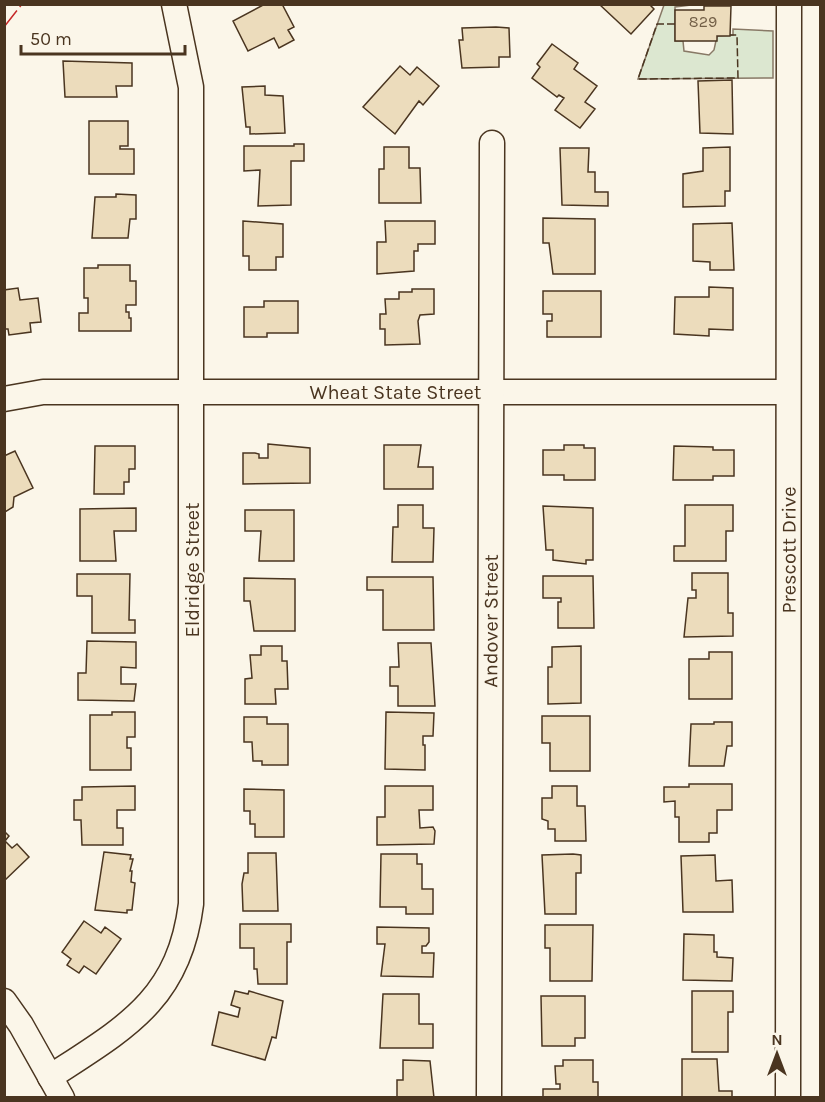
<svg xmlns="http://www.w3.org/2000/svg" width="825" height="1102" font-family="Karla,sans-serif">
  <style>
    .green { fill: #dce7d0; stroke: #887966; stroke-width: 1.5 }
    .building { fill: #ecdcbc; stroke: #4a3520; stroke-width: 1.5 }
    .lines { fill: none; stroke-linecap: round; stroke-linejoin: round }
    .minor-casing { stroke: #4a3520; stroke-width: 27 }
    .minor { stroke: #fbf6e9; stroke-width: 24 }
    .fence { stroke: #4a3520; stroke-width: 1.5; stroke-dasharray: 8 3; stroke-linecap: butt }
    .power { stroke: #c62828; stroke-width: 1.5; stroke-dasharray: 21 4.5 3 4.5; stroke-linecap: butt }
    .labels { text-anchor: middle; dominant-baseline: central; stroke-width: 4.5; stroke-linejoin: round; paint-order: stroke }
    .number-label { font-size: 16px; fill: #725f47 }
    .street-label { font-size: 20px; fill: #4a3520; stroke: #fbf6e9 }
  </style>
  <rect width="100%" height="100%" fill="#fbf6e9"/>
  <!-- green -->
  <path class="green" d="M664,5H691L675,7V41H683L684,51L709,55L714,50L717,36L733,35V29L773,31V78L638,79Z"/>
  <!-- building -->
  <path class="building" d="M265,4H282L294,27L288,30L294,40L279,48L274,38L248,51L233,21Z
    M599,4H649L654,9L631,34Z
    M704,6H731L730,36H717V41H675V10H704Z
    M496,27L509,28L510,57H499V67L462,68L459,40H463L462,28Z
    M552,44L578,63L574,69L597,86L585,102L595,109L580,128L555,110L564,98L559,95L557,97L532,78L540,67L537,64Z
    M63,61L132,63V86H116L117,97H65Z
    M400,66L410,75L417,67L439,86L423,105L419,101L395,134L363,107Z
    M732,80L733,134L700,133L698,81Z
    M265,86V95L283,96L285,133L250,134V127H246L242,87Z
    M89,121H128V146H120V149H134V174H89Z
    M294,144H304V161H291V205L258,206L260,170L244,171V146H294Z
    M384,147H409V168H420L421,203H379V169H384Z
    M730,147V191H725V206L683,207V174L703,171V148Z
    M560,148H589L588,172H595V192H608V206L562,205Z
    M116,194L136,195V219H130L128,238H92L95,197H116Z
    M543,218L595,219V274H553L549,243H543Z
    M243,221L283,224V257H276V270H249V256H243Z
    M385,221H435V244H418V251H414V271L377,274V242H386Z
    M732,223L734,270H710V262L693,261V224Z
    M98,265H130V281H136V305H126V312H129V318H131V331H79V313H88V298H84V268H98Z
    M709,287L733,288V330L709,329V336L674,334L675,297H709Z
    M18,288L20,300L38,298L41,322L30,323L31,332L9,335L8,329H4V290Z
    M412,289H434V314L420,315L418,321L420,344L385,345V329H380V314H386L385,299H399V292H412Z
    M543,291H601V337H547V321H552V314H543Z
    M264,301H298V333H267V337H244V307H264Z
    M268,444L310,448V483L243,484V453H255L259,454V458H268Z
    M384,445H421L418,467H433V489H384Z
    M564,445H584V448H595V480H564V475H543V450H564Z
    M95,446H135V469H129V482H124V494H94Z
    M674,446L713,447V450H734V476H713V480H673Z
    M15,451L33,488L14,497L13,507L5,512L4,456Z
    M398,505H423V528H434L433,562H392L393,527H398Z
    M685,505H733V531H726V561H674V546H685Z
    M543,506L593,508V560H586V564L553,560V550H546Z
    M136,508V531H114L116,561H80V509Z
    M245,510H294V561H259L261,531H245Z
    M692,573H728V613H733V636L684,637L688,598H696V590H692Z
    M77,574H130L129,620H135V633H92V596H77Z
    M543,576H593L594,628H558V602H561V598H543Z
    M367,577H433L434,630H383V590H367Z
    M244,578L295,579V631H254L250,601H244Z
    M87,641L136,642V668L121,667V684H136L134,701L78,700V673H86Z
    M398,643H431L435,706H398V686H390V667H399Z
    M261,646H282V661H287L288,689H275L276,704H245V679L252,678L250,655H261Z
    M581,646V703L548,704V667H552V647Z
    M709,652H732V699H689V659H709Z
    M112,712H135V737H127V748H131V770H90V715H112Z
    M386,712L434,713L433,736H423V745H425V770L385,769Z
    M542,716H590V771H550V743H542Z
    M244,717H267V724H288V765H262V761H253L252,742H244Z
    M714,722H732V746H727L724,766H689L691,724H714Z
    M689,784H732V810H717V833H709V842H679V817H675V801L664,802V787H689Z
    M135,786V810H117V828H123V845H82L81,820H74V800H82V787Z
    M385,786H433V810H419L420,828L433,827L435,831L434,844L377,845V817H385Z
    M552,786H577V806H585L586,841H555V829H548V821L542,819V798H552Z
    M244,789L284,790V837H255V824H250V811H244Z
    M4,831L9,836L5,841L12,848L17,844L29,857L4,881Z
    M104,852L131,855L130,859H133L130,871H132L131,882L135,883L132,910H127V913L95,910Z
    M248,853H276L278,911H243L242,884L244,873H248Z
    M381,854H417V864H422V889H433V914H406V907H380Z
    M573,854L581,855V873H576V914H545L542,855Z
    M715,855L716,881L732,880L733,912H683L681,856Z
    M84,921L101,933L105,927L121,939L96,974L84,966L79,973L67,965L71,959L62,952Z
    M240,924H291V942H287V984H258L257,969H254V948H240Z
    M545,925H593L592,981H550V948H545Z
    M377,927L429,928V942L426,946H422V953H434L433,977L381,976L385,944H377Z
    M684,934L714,935V952H717V957L733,958L732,981L683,980Z
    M235,991L248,994L249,991L283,1001L276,1038L272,1037L265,1060L212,1045L219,1012L238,1017L240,1008L231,1005Z
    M692,991H733V1012H728V1052H692Z
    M383,994H419V1024H433V1048H380Z
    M541,996H585V1038H575V1046H542Z
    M682,1059H717L719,1091H732V1098H682Z
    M403,1060L430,1061L434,1098H397V1080H403Z
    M563,1060H593V1082H598V1098H543V1089H560V1084H556L555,1066H563Z"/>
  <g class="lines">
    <defs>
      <g id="minor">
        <path id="s1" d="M4,399L43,392H787"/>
        <path d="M4,1001L21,1025L62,1098"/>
        <path d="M50,1077C125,1028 179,1000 191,904V87L174,4"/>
        <path id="s2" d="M489,1098L492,143"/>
        <path id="s3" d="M788,1098L789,4"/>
      </g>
    </defs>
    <!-- minor casing -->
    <use href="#minor" class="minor-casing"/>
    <!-- minor -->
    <use href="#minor" class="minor"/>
    <!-- fence -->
    <path class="fence" d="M675,24H657L638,79L738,78L737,35H730"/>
    <!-- power -->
    <path class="power" d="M4,27L22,4"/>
  </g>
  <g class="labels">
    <!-- number labels -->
    <g class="number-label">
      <text x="703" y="21">829</text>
    </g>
    <!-- street labels -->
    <g class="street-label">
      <text stroke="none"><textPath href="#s1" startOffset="392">Wheat State Street</textPath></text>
      <text stroke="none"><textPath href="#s3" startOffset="548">Prescott Drive</textPath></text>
      <text transform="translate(192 570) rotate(-90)">Eldridge Street</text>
      <text stroke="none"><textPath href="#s2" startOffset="477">Andover Street</textPath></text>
    </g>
  </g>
  <!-- border -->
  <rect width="825" height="1102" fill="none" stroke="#4a3520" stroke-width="12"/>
  <!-- north arrow -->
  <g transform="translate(777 1054)" stroke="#fbf6e9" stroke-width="4.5" paint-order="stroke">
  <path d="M0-4.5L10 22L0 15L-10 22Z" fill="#4a3520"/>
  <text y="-9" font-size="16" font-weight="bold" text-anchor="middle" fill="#4a3520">N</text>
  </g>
  <!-- scale -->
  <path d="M21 45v9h164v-9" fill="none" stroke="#4a3520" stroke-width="3"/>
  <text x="30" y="45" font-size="18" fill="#4a3520" stroke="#fbf6e9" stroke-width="4.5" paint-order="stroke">50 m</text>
</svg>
